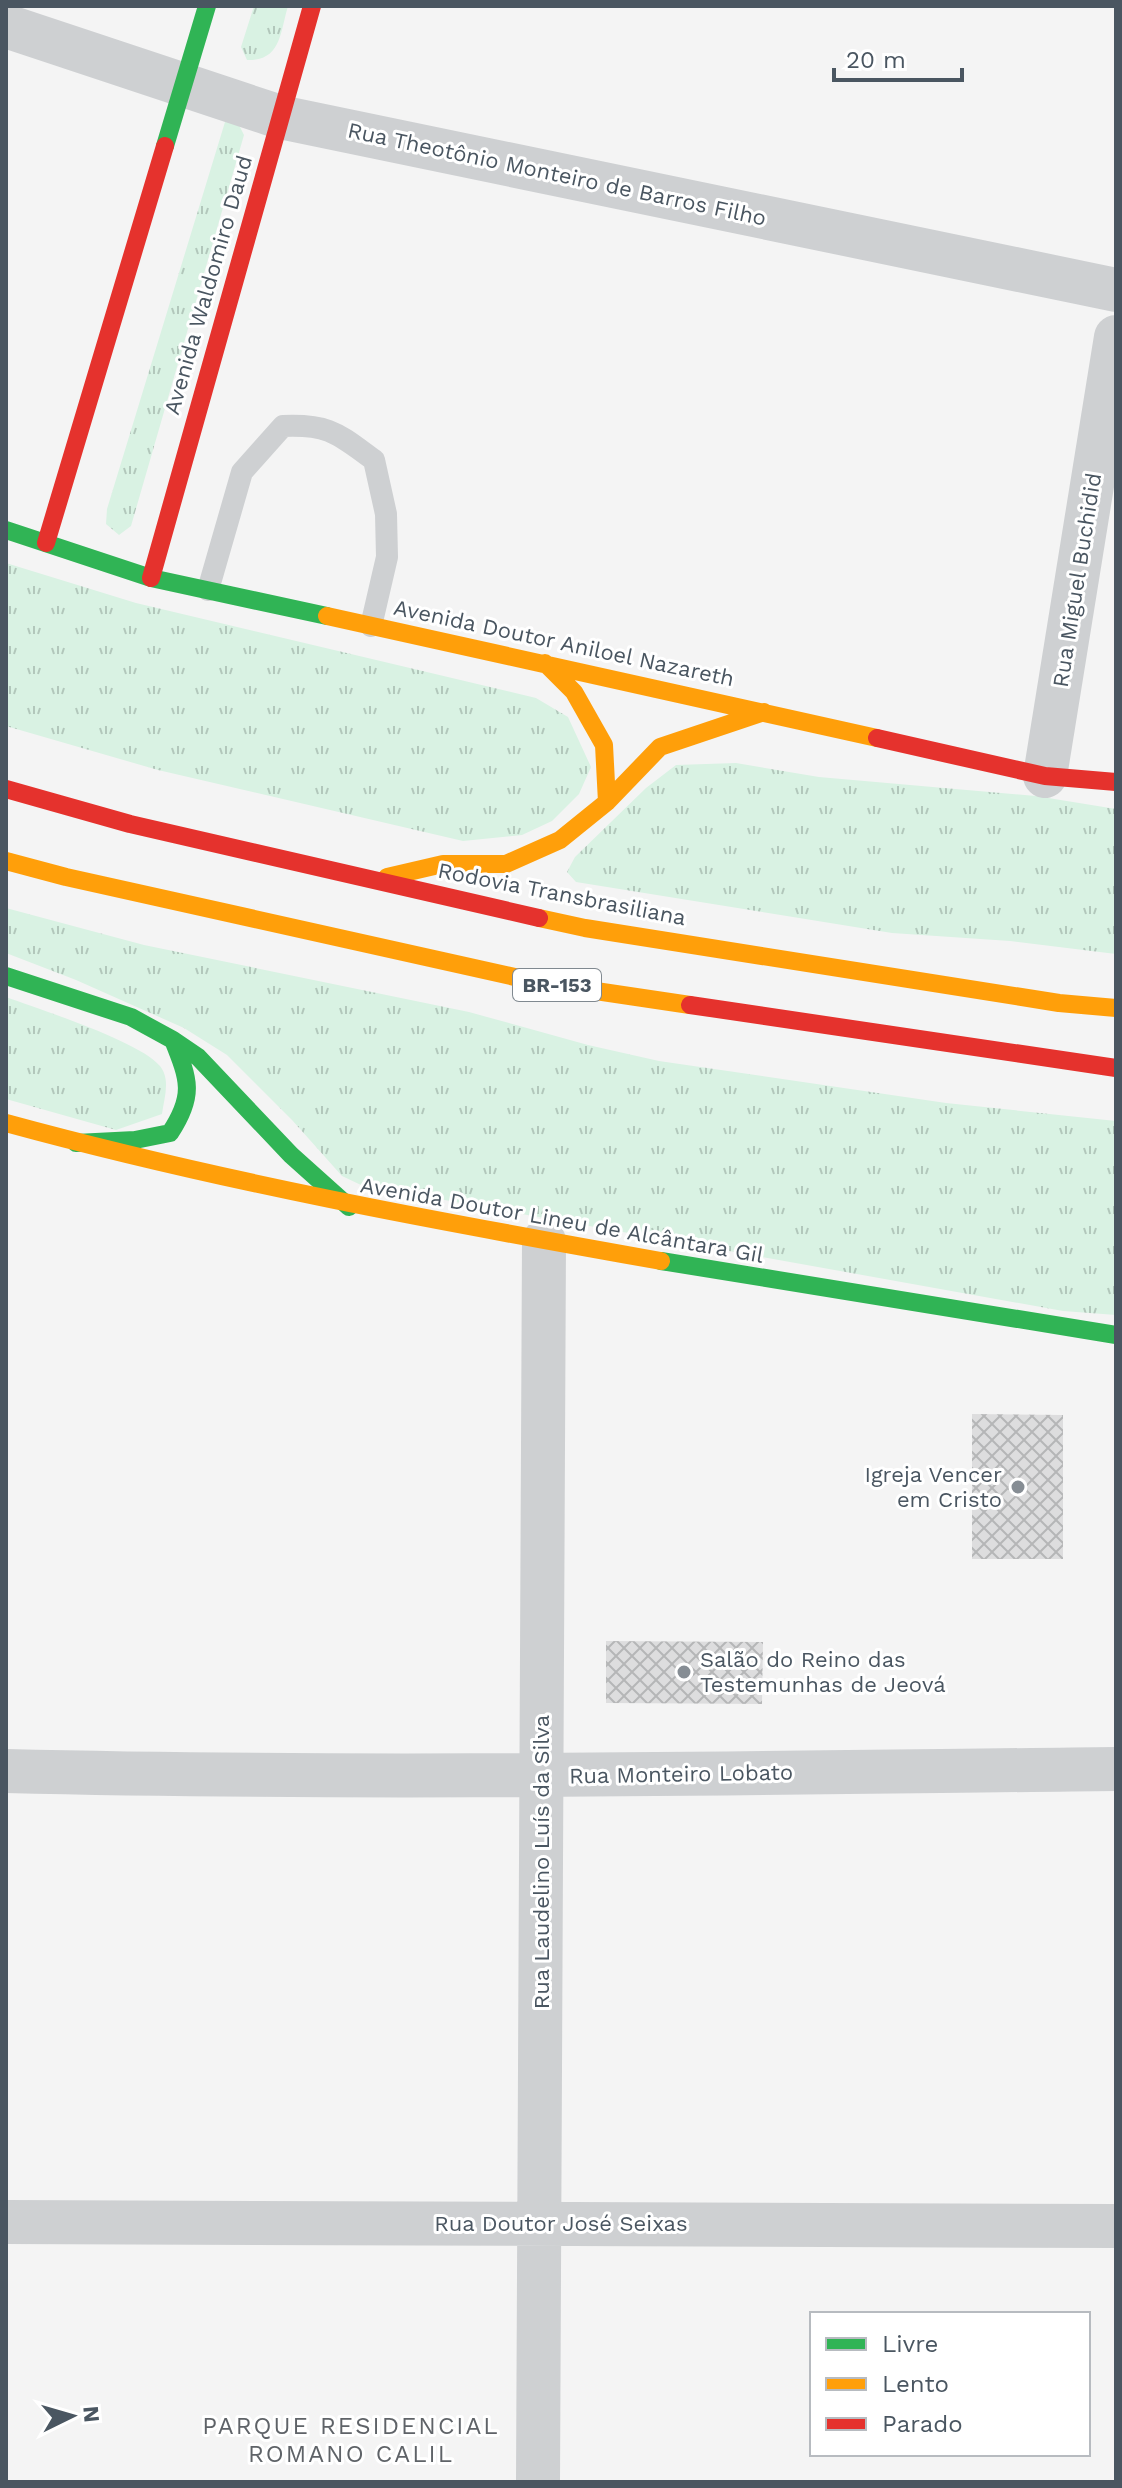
<svg xmlns="http://www.w3.org/2000/svg" width="1122" height="2488" font-family="'Work Sans',sans-serif">
  <style>
    .grass { fill: url(#grass-tufts) }
    .building { fill: url(#building-cross-hatch) }
    .lines { fill: none; stroke-linecap: round; stroke-linejoin: round }
    .lane { stroke: #ced0d2; stroke-width: 22 }
    .street { stroke: #ced0d2; stroke-width: 44 }
    .fast { stroke: #30b455; stroke-width: 18 }
    .slow { stroke: #ff9f0a; stroke-width: 18 }
    .jam { stroke: #e5322d; stroke-width: 18 }
    .poi-dot { fill: #868d94; stroke: #fff; stroke-width: 3 }
    .labels { text-anchor: middle; dominant-baseline: central; stroke-width: 6; stroke-linejoin: round; paint-order: stroke }
    .shield { fill: #fff; stroke: #808990; stroke-width: 2 }
    .shield-label { font-size: 20px; font-weight: bold; fill: #4a5661 }
    .street-label { font-size: 22px; fill: #4a5661; stroke: #fff }
    .poi-label { font-size: 22px; fill: #4a5661; stroke: #fff; text-anchor: end }
    .neighbourhood-label { font-size: 24px; letter-spacing: 2px; fill: #5f6368; stroke: #fff }
  </style>
  <defs>
    <pattern id="grass-tufts" width="24" height="20" patternUnits="userSpaceOnUse" patternTransform="scale(2)"><rect width="24" height="20" fill="#d9f2e3"/><path d="M3 7l-1-3M5 7V3M7 7l1-3M15 17l-1-3M17 17v-4M19 17l1-3" fill="none" stroke="#b2c7bb"/></pattern>
    <pattern id="building-cross-hatch" width="8" height="8" patternUnits="userSpaceOnUse" patternTransform="scale(2)"><rect width="8" height="8" fill="#ddddde"/><path d="M0 0l8 8M0 8l8-8" fill="none" stroke="#b5b6b7"/></pattern>
  </defs>
  <rect width="100%" height="100%" fill="#f4f4f4"/>
  <!-- grass -->
  <path class="grass" d="M254,6H288C280,33 281,61 247,60L241,47Z
    M225,122L238,123L244,135L131,526L119,535L106,524L107,509Z
    M6,563L136,603L536,698L568,717L591,767L579,794L552,821L522,835L463,841L158,770L6,726Z
    M736,763L819,777L1036,796L1116,809V954L1010,941L892,933L576,882L567,872L575,857L646,788L676,765Z
    M6,908L144,945L469,1012L588,1045L659,1061L946,1103L1116,1121V1315L1063,1311L361,1185L342,1176L292,1120L227,1055L184,1028L76,980L6,953Z
    M6,997C41,1010 139,1041 160,1066C171,1080 164,1098 162,1114L116,1130L6,1099Z"/>
  <!-- building -->
  <path class="building" d="M972,1414L1063,1415V1559H972Z
    M606,1641L763,1642L762,1704L606,1703Z"/>
  <g class="lines">
    <!-- lane -->
    <path class="lane" d="M208,590L242,472L283,426C330,424 338,434 374,460L386,514L387,557L371,626"/>
    <!-- street -->
    <path class="street" d="M6,26L280,117L1116,290
      M1045,776L1116,337
      M6,1771C376,1780 746,1773 1116,1769
      M6,2222L1116,2226
      M538,2482L544,1241"/>
    <!-- fast -->
    <path class="fast" d="M165,146L207,6
      M6,530L151,578L327,616
      M6,976L131,1017L173,1040L198,1057L291,1155L349,1207
      M76,1143L135,1140L170,1133C195,1095 189,1080 173,1040
      M661,1261L1116,1335"/>
    <!-- slow -->
    <path class="slow" d="M327,616L877,738
      M545,663L574,692L604,745L607,802
      M6,861L66,877L542,983L690,1005
      M387,877L443,864H506L560,840L607,802L660,747L764,712
      M539,918L585,928L1059,1003L1116,1008
      M6,1123C222,1182 441,1222 661,1261"/>
    <!-- jam -->
    <path class="jam" d="M46,543L165,146
      M151,578L312,6
      M877,738L1045,776L1116,782
      M6,789L130,824L539,918
      M690,1005L1116,1068"/>
  </g>
  <!-- markers -->
  <g class="poi-dot">
    <circle cx="1018" cy="1487" r="8"/>
    <circle cx="684" cy="1672" r="8"/>
  </g>
  <g class="labels">
    <!-- shield labels -->
    <rect class="shield" x="513" y="969" width="88" height="32" rx="6"/>
    <g class="shield-label">
      <text x="557" y="985">BR-153</text>
    </g>
    <!-- street labels -->
    <g class="street-label">
      <text transform="translate(557 174) rotate(12)">Rua Theotônio Monteiro de Barros Filho</text>
      <text transform="translate(208 285) rotate(-74)">Avenida Waldomiro Daud</text>
      <text transform="translate(1077 580) rotate(-81)">Rua Miguel Buchidid</text>
      <text transform="translate(564 643) rotate(12)">Avenida Doutor Aniloel Nazareth</text>
      <text transform="translate(562 894) rotate(11)">Rodovia Transbrasiliana</text>
      <text transform="translate(562 1220) rotate(10)">Avenida Doutor Lineu de Alcântara Gil</text>
      <text transform="translate(681 1774) rotate(-1)">Rua Monteiro Lobato</text>
      <text transform="translate(541 1862) rotate(-90)">Rua Laudelino Luís da Silva</text>
      <text x="561" y="2223">Rua Doutor José Seixas</text>
    </g>
    <!-- poi labels -->
    <g class="poi-label">
      <text x="1002" y="1474">Igreja Vencer<tspan x="1002" dy="25">em Cristo</tspan></text>
      <text x="700" y="1659" text-anchor="start">Salão do Reino das<tspan x="700" dy="25">Testemunhas de Jeová</tspan></text>
    </g>
    <!-- neighbourhood labels -->
    <g class="neighbourhood-label">
      <text x="351" y="2426">PARQUE RESIDENCIAL<tspan x="351" dy="28">ROMANO CALIL</tspan></text>
    </g>
  </g>
  <!-- border -->
  <rect width="1122" height="2488" fill="none" stroke="#4a5661" stroke-width="16"/>
  <!-- legend -->
  <rect x="810" y="2312" width="280" height="144" fill="#ffffff" stroke="#b7bbc0" stroke-width="2"/>
  <rect x="826" y="2338" width="40" height="12" fill="#30b455" stroke="#b7bbc0" stroke-width="2"/>
  <text x="882" y="2352" font-size="24" fill="#4a5661">Livre</text>
  <rect x="826" y="2378" width="40" height="12" fill="#ff9f0a" stroke="#b7bbc0" stroke-width="2"/>
  <text x="882" y="2392" font-size="24" fill="#4a5661">Lento</text>
  <rect x="826" y="2418" width="40" height="12" fill="#e5322d" stroke="#b7bbc0" stroke-width="2"/>
  <text x="882" y="2432" font-size="24" fill="#4a5661">Parado</text>
  <!-- north arrow -->
  <g transform="translate(72 2416) rotate(85)" stroke="#ffffff" stroke-width="6" paint-order="stroke">
  <path d="M0-6L14 30L0 20L-14 30Z" fill="#4a5661"/>
  <text y="-12" font-size="22" font-weight="bold" text-anchor="middle" fill="#4a5661">N</text>
  </g>
  <!-- scale -->
  <path d="M834 68v12h128v-12" fill="none" stroke="#4a5661" stroke-width="4"/>
  <text x="846" y="68" font-size="24" fill="#4a5661" stroke="#ffffff" stroke-width="6" paint-order="stroke">20 m</text>
</svg>
